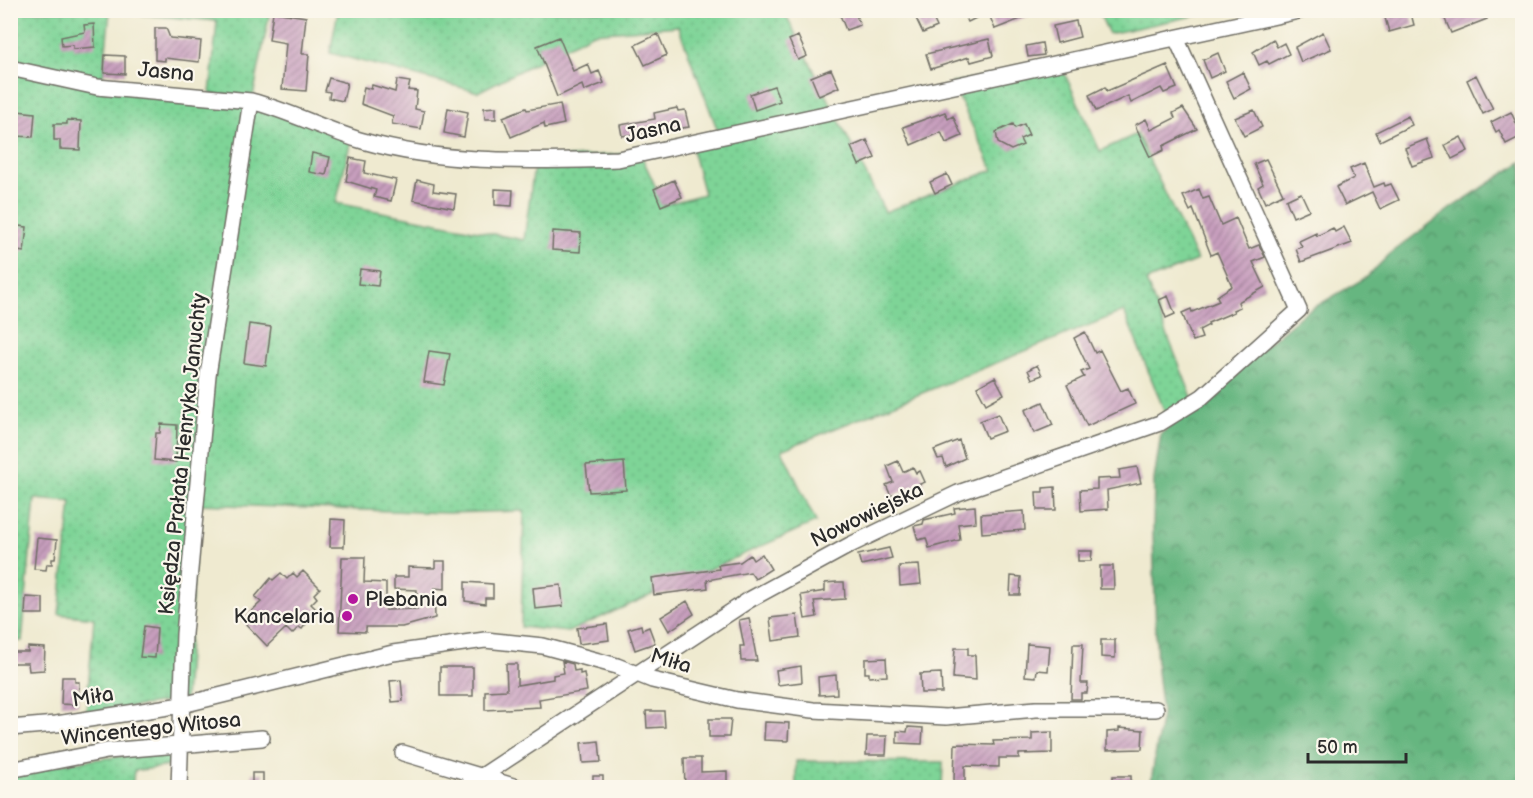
<svg xmlns="http://www.w3.org/2000/svg" width="1533" height="798" font-family="'Balsamiq Sans',sans-serif">
  <style>
    .grass { fill: url(#grass-dots); stroke: #548061; stroke-width: 1.5 }
    .forest { fill: url(#forest-crowns); stroke: #487056; stroke-width: 1.5 }
    .building { fill: url(#building-hatch) }
    .lines { fill: none; stroke-linecap: round; stroke-linejoin: round }
    .minor-casing { stroke: #706e65; stroke-width: 18 }
    .minor { stroke: #fff; stroke-width: 15 }
    .poi-dot { fill: #b5179e; stroke: #fbf7ec; stroke-width: 2 }
    .labels { text-anchor: middle; dominant-baseline: central; stroke-width: 4.5; stroke-linejoin: round; paint-order: stroke }
    .street-label { font-size: 21px; fill: #2b2b2b; stroke: #fbf7ec }
    .poi-label { font-size: 21px; fill: #2b2b2b; stroke: #fbf7ec; text-anchor: start }
  </style>
  <defs>
    <pattern id="grass-dots" width="8" height="8" patternUnits="userSpaceOnUse" patternTransform="scale(1.5)"><rect width="8" height="8" fill="#7ed497"/><path d="M2 2h.1M6 6h.1" fill="none" stroke="#6db682" stroke-width="1.8" stroke-linecap="round"/></pattern>
    <pattern id="forest-crowns" width="20" height="18" patternUnits="userSpaceOnUse" patternTransform="scale(1.5)"><rect width="20" height="18" fill="#66b680"/><path d="M2 6a3 3 0 1 1 6 0M12 15a3 3 0 1 1 6 0" fill="none" stroke="#549469"/></pattern>
    <pattern id="building-hatch" width="6" height="6" patternUnits="userSpaceOnUse" patternTransform="scale(1.5)"><rect width="6" height="6" fill="#c89fbe"/><path d="M-1 1l2-2M0 6l6-6M5 7l2-2" fill="none" stroke="#a3829b"/></pattern>
  </defs>
  <rect width="100%" height="100%" fill="#fbf7ec"/>
  <filter id="ink" filterUnits="userSpaceOnUse"><feTurbulence type="fractalNoise" baseFrequency=".0167" numOctaves="2"/><feDisplacementMap in="SourceGraphic" scale="12" xChannelSelector="R" yChannelSelector="G"/><feConvolveMatrix kernelMatrix="1 2 1 2 8 2 1 2 1" color-interpolation-filters="sRGB"/></filter>
  <filter id="wash" filterUnits="userSpaceOnUse"><feTurbulence type="fractalNoise" baseFrequency=".008" numOctaves="4" result="noise"/><feDisplacementMap in="SourceGraphic" scale="24" xChannelSelector="R" yChannelSelector="G"/><feGaussianBlur stdDeviation="1.35" result="paint"/><feColorMatrix in="noise" values="0 0 0 0 0 0 0 0 0 0 0 0 0 0 0 0 0 1.4 0 .05"/><feComposite in="paint" operator="in"/></filter>
  <g filter="url(#wash)">
    <rect width="100%" height="100%" fill="#efead0"/>
    <!-- grass -->
    <path class="grass" d="M1196,10L1198,15L1109,34L1098,11Z
      M10,11H270L253,97L210,94L217,21L110,12L102,85L11,63Z
      M338,11H784L885,212L993,170L952,83L1059,61L1100,151L1137,134L1197,260L1146,281L1193,400L1166,415L1124,311L782,450L816,522L568,632L521,627L524,511L447,513L198,504L185,699L86,714L94,618L59,614L71,502L35,499L22,641H11V73L274,109L351,140L336,203L524,240L535,159L640,153L664,205L704,194L690,142L719,134L678,26L593,33L478,92L330,53Z
      M158,752L169,755V766L134,771L132,787H11L10,775L66,763Z
      M796,761L943,762L942,787H796Z"/>
    <!-- forest -->
    <path class="forest" d="M1522,162V787L1150,788L1162,713L1157,671L1153,533L1154,480L1161,434L1304,313L1367,277L1390,254L1451,208Z"/>
    <g id="blocks">
      <!-- building -->
      <path class="building" d="M838,10H854L860,25L846,30Z
        M912,10H929L937,27L923,33Z
        M962,10H1003L1005,15L1026,10L1028,16L995,29L988,12L968,22Z
        M1410,10L1414,25L1389,32L1385,18Z
        M1441,10H1483L1487,19L1451,33Z
        M273,12L306,17L302,54H309L306,91L282,89L286,43L269,40Z
        M1076,21L1080,37L1057,43L1053,26Z
        M94,24L95,47L73,49V45L62,46L61,37L85,32L84,25Z
        M155,28H166L170,38L201,41L199,62L165,58V61L155,60Z
        M1323,32L1331,49L1301,62L1295,47Z
        M658,34L667,55L645,65L635,45Z
        M798,36L807,56L798,60L789,40Z
        M559,37L573,71L588,64L592,74L599,71L604,83L584,91L582,85L557,97L537,46Z
        M989,39L993,56L971,62L969,57L931,69L926,54Z
        M1273,39L1277,47L1284,43L1289,54L1269,64L1267,61L1259,65L1253,52Z
        M1042,43L1044,55L1028,57L1026,46Z
        M1218,53L1225,71L1210,78L1203,60Z
        M105,55L125,56V74L104,73Z
        M1167,65L1177,88L1164,93L1161,88L1131,103L1128,96L1096,111L1089,95L1105,87L1107,91Z
        M831,69L839,87L819,96L811,77Z
        M1243,72L1251,89L1234,98L1226,81Z
        M1476,75L1493,109L1483,114L1467,80Z
        M329,78L347,83L343,101L329,98L330,92L325,91Z
        M397,80L410,82L408,90L417,91L415,109L424,111L421,129L392,124L393,116L361,104L364,87L371,89L372,85L395,92Z
        M774,86L780,101L755,110L750,94Z
        M560,104L564,124L545,128L544,123L511,137L503,117L526,108L527,110Z
        M496,107V119H485L484,108Z
        M448,108L468,112L464,137L444,133Z
        M677,108L678,111L685,110L689,127L622,136L620,125L655,119L654,113Z
        M1183,108L1197,129L1163,146L1164,150L1150,157L1135,125L1146,119L1151,130L1175,118L1173,113Z
        M1254,110L1262,127L1244,136L1235,118Z
        M17,111L35,113L33,137L15,136Z
        M945,112L948,119L953,116L962,136L946,143L941,132L911,145L903,127Z
        M1511,112L1522,136L1506,144L1499,130L1496,132L1491,122Z
        M1408,116L1412,125L1380,141L1376,132Z
        M67,120L81,121L80,150L60,149V140H54V124H67Z
        M1013,124L1015,128L1024,124L1029,135L1020,139L1023,145L1011,150L998,143L996,132Z
        M1461,137L1468,151L1452,159L1445,145Z
        M1427,139L1434,158L1412,166L1405,148Z
        M867,140L875,158L859,165L851,147Z
        M312,153L330,157L326,175L309,172Z
        M350,158L366,161L364,173L396,180L391,201L374,197L376,190L346,181Z
        M1266,159L1283,194L1265,203L1258,187L1263,184L1254,164Z
        M1364,163L1374,187L1384,183L1385,186L1391,184L1399,200L1380,209L1372,192L1345,205L1336,187L1354,178L1350,169Z
        M947,174L952,185L935,193L930,182Z
        M417,180L434,184L433,191L456,194L454,208L413,200Z
        M674,180L682,197L661,206L654,189Z
        M495,189L513,190L512,206L495,205Z
        M1199,189L1203,199L1209,197L1221,225L1236,218L1249,249L1259,245L1265,257L1253,262L1265,287L1238,302L1240,307L1233,310L1234,312L1208,323L1209,325L1199,330L1202,338L1193,341L1182,313L1191,309L1192,312L1219,301L1217,296L1232,286L1217,252L1211,255L1193,209L1190,211L1183,196Z
        M1301,193L1309,210L1293,217L1286,200Z
        M10,225L27,227L24,252L10,250Z
        M1344,227L1352,243L1301,262L1296,249L1302,247L1299,241L1316,233L1317,236L1333,228L1335,232Z
        M553,231L581,233L580,252L552,250Z
        M360,269L380,271L378,286L358,284Z
        M1168,296L1175,314L1166,318L1159,300Z
        M249,324L271,327L266,366L244,363Z
        M1085,332L1095,353L1100,350L1121,391L1128,388L1135,404L1087,426L1067,385L1084,377L1081,372L1089,369L1074,338Z
        M429,351L450,354L444,385L424,382Z
        M1037,365L1042,375L1032,379L1028,370Z
        M995,377L1004,394L986,404L977,387Z
        M1043,402L1053,425L1034,433L1025,410Z
        M998,414L1005,431L987,438L980,421Z
        M161,424L177,425L176,462L154,460L156,433H160Z
        M959,440L965,458L946,467L943,458L938,459L934,450Z
        M898,461L903,472L913,467L916,473L920,471L925,482L891,496L886,485L893,482L887,466Z
        M624,462L626,490L589,492L586,465Z
        M1137,467L1141,483L1107,490L1108,509L1081,511L1080,490L1097,489V479L1120,478L1119,470Z
        M1055,487L1056,510H1037L1036,492H1043V488Z
        M975,506L976,522L958,524L960,540L929,548L926,538L918,540L914,526L923,524L924,520L955,513L954,508Z
        M1024,511L1025,530L982,533L981,514Z
        M331,519L345,520L344,547H330Z
        M37,538L57,540L55,559H52V564H47L46,570L34,569Z
        M889,548L892,558L861,565L858,555Z
        M1078,551H1092L1091,561H1078Z
        M762,554L771,569L755,579L750,572L707,580L708,588L654,595L652,578L719,569L718,565L740,562L750,555L753,560Z
        M342,557H365L364,582L386,583V610L417,609V590L394,589V577H408V567L435,568V561H445V589L434,588L435,618L402,627H366V632L339,631Z
        M919,565L921,584L900,586L899,566Z
        M1100,566H1113L1114,589H1100Z
        M303,571L320,588L314,594L317,598L311,604L317,610L302,629L299,627L292,634L286,628L267,646L242,620L261,602L255,597L271,578L273,580L281,573L287,579L293,573L297,577Z
        M1011,576L1021,577L1020,595H1010Z
        M465,582L493,584V598H485V604L465,601Z
        M837,582H844L845,599L814,601L817,617L805,619L801,595L825,591V583Z
        M561,585L563,606L535,609L533,588Z
        M26,597L43,598V614H25Z
        M687,601L694,614L669,631L661,617Z
        M797,615L800,637L773,641L770,618Z
        M749,618L757,661H741L740,646H744L739,620Z
        M607,624L609,640L579,644L577,628Z
        M641,625L642,630L649,627L655,643L635,650L628,629Z
        M144,626L157,628L155,658L140,657Z
        M1101,640H1115V658L1101,657Z
        M1027,644L1050,646L1048,671L1037,670L1036,677L1025,676Z
        M1073,644H1083L1081,683H1088L1087,693H1081V699H1071Z
        M28,647L45,648L44,670L29,671L28,663H10V652H28Z
        M955,648H968V655H975L976,680L953,678Z
        M886,658L887,676L869,677V673H865V659Z
        M562,661L573,664L574,671L580,670V674L584,673L587,691L539,699L540,707L485,710V691L507,690L506,664H517V685L553,679V675L564,673Z
        M801,666L802,682L778,685L776,670Z
        M440,667H473V696H440Z
        M941,673L942,693H921L920,674Z
        M836,675L837,694L819,695L818,677Z
        M62,677H75V682H79L78,705L61,704Z
        M401,680L403,701L392,702L390,681Z
        M646,711H664L665,727L647,728Z
        M709,719H731L729,737H709Z
        M765,722L789,723L788,741L764,740Z
        M908,727L923,728L922,744L897,743V731L907,732Z
        M1119,728L1143,730L1142,749L1107,750V732L1119,731Z
        M1052,732V753L1019,754V758H999V767L965,766V782L954,781L955,744L994,745L993,741L1032,740V733Z
        M867,736H887L886,755H866Z
        M599,741L601,762L583,763L581,743Z
        M684,758H701V772L727,771V788H685Z
        M252,773H263V788H252Z
        M593,776H603V788H593Z
        M1113,776H1131V788H1113Z"/>
    </g>
  </g>
  <g filter="url(#ink)">
    <use href="#blocks" fill-opacity="0" stroke="#706e65" stroke-width="1.5"/>
    <g class="lines">
      <defs>
        <path id="minor" d="M10,68L97,87L251,101C290,111 325,130 363,141C447,165 532,161 618,159L1303,10
          M10,728L56,724L182,705L393,653L485,640L543,646L617,666L652,680L737,700L813,710L946,717L1036,709H1156
          M403,753L520,788
          M10,770L107,751L262,738
          M179,788L184,634L208,375L251,101
          M464,788L749,600L850,545L958,493L1160,423L1202,397L1299,310L1177,40"/>
      </defs>
      <!-- minor casing -->
      <use href="#minor" class="minor-casing"/>
      <!-- minor -->
      <use href="#minor" class="minor"/>
    </g>
  </g>
  <!-- markers -->
  <g class="poi-dot">
    <circle cx="353" cy="599" r="6"/>
    <circle cx="347" cy="616" r="6"/>
  </g>
  <g class="labels">
    <!-- street labels -->
    <g class="street-label">
      <text transform="translate(166 72) rotate(5)">Jasna</text>
      <text transform="translate(653 130) rotate(-13)">Jasna</text>
      <text transform="translate(183 454) rotate(-84)">Księdza Prałata Henryka Januchty</text>
      <text transform="translate(867 515) rotate(-26)">Nowowiejska</text>
      <text transform="translate(671 661) rotate(17)">Miła</text>
      <text transform="translate(93 697) rotate(-9)">Miła</text>
      <text transform="translate(151 729) rotate(-6)">Wincentego Witosa</text>
    </g>
    <!-- poi labels -->
    <g class="poi-label">
      <text x="365" y="599">Plebania</text>
      <text x="335" y="616" text-anchor="end">Kancelaria</text>
    </g>
  </g>
  <!-- margin -->
  <rect width="1533" height="798" fill="none" stroke="#fbf7ec" stroke-width="36"/>
  <!-- scale -->
  <path d="M1308 753v9h98v-9" fill="none" stroke="#2b2b2b" stroke-width="3"/>
  <text x="1317" y="753" font-size="18" fill="#2b2b2b" stroke="#fbf7ec" stroke-width="4.5" paint-order="stroke">50 m</text>
</svg>
